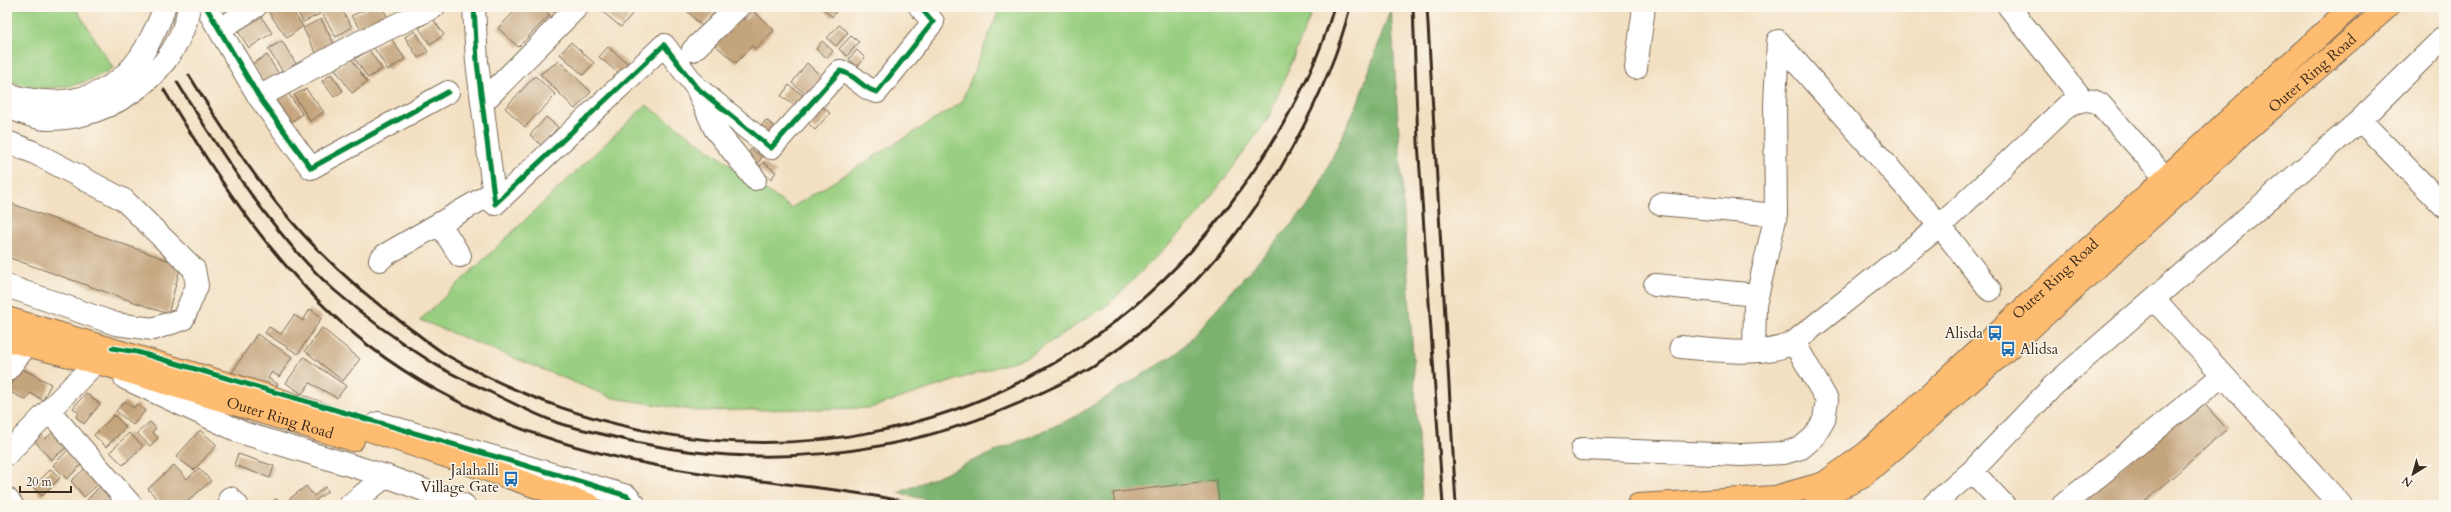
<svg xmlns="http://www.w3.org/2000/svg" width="2451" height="512" font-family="Cardo,serif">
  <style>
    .green { fill: #99cf80; stroke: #6a7c4f }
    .forest { fill: #7ab26e; stroke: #5a6e46 }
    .building { fill: #c4a47d }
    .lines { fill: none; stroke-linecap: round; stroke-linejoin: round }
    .minor-casing { stroke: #7b6a57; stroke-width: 24 }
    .highway-casing { stroke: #7b6a57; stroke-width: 24 }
    .minor { stroke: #fff; stroke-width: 22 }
    .highway { stroke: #febc70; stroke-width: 22 }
    .rail { stroke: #3b2a1e; stroke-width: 3 }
    .minor-bridge-casing { stroke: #7b6a57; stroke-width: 24; stroke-linecap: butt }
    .minor-bridge { stroke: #fff; stroke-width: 22 }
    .cycleway-casing { stroke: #fbf7ec; stroke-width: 8 }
    .cycleway { stroke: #00873e; stroke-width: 5 }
    .labels { text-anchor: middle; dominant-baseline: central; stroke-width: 3; stroke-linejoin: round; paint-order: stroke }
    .street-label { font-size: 15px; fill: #3b2a1e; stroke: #fbf7ec }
    .poi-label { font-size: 15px; fill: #3b2a1e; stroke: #fbf7ec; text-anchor: end }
  </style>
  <rect width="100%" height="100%" fill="#fbf7ec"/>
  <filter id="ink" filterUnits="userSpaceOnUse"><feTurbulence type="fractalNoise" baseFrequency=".025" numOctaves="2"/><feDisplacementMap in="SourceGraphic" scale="8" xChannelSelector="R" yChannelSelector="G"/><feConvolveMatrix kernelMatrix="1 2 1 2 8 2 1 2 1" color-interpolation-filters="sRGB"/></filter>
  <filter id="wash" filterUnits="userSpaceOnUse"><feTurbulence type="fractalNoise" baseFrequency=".012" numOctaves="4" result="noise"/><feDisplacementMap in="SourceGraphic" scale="16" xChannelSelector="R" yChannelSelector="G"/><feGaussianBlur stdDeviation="0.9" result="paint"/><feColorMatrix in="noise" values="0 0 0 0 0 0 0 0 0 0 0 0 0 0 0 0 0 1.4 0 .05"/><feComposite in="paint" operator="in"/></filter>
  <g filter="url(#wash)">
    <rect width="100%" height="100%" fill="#f3e0c2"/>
    <!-- green -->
    <path class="green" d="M7,7H75L113,68C79,89 45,94 7,80Z
      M1000,7H1314L1268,119L1198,215L1109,304L1027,357L870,408L698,411L613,398L420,320L646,105L791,208L961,103Z"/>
    <!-- forest -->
    <path class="forest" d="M1391,8L1422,500L1359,505H949L898,493L1071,419L1177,353L1312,201L1358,102Z"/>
    <g id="blocks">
      <!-- building -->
      <path class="building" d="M265,7H290L303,26L287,38Z
        M295,7H316L320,14L303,22Z
        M332,7H340L352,27L336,37L322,13Z
        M371,7H382L390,22L364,33L351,16Z
        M519,7H542L550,15L518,47L498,28Z
        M548,7H564L557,15Z
        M597,7H638L621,27Z
        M687,7H720L702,26L685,9Z
        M821,7H837L839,8L832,17Z
        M257,10L272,33L249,48L234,25Z
        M753,11L774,30L756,49L752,46L736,63L714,44L740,16L745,20Z
        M321,19L335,46L317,55L303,28Z
        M433,19L444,35L430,44L419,28Z
        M839,25L848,32L836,46L827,38Z
        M415,31L428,52L418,58L405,37Z
        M851,36L859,42L847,56L839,49Z
        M390,37L405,59L388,70L374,48Z
        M282,41L296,64L283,72L268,49Z
        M822,41L833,51L827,58L816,49Z
        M571,42L594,63L583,75L560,54Z
        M608,47L631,66L622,76L599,57Z
        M369,50L382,69L368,78L355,59Z
        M857,50L865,58L857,67L849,59Z
        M267,55L280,76L266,85L252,64Z
        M351,58L367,82L352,93L335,69Z
        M559,61L591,92L575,109L540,74Z
        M807,63L822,77L808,96L792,83Z
        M331,74L343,91L334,97L322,81Z
        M535,76L556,95L525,127L505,108Z
        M789,85L807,98L799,109L781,96Z
        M285,88L302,114L291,122L273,96Z
        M306,89L324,112L310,121L294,95Z
        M819,104L830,113L815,130L805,120Z
        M546,117L558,127L542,146L530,135Z
        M766,120L777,128L775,131L772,129L768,135L759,129Z
        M751,149L762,157L755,168L744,160Z
        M763,162L776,172L771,179L758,169Z
        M7,202L181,265L168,314L7,257Z
        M310,309L322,317L298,354L265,333L269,327L281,334L294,315L303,321Z
        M322,328L360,359L343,381L305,351Z
        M257,334L292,357L279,377L272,372L268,378L278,384L273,391L257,386L241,375L238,378L231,374Z
        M304,357L346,386L337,398L310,383L302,394L286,383Z
        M21,368L51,384L43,400L30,393L26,400L8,391Z
        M86,393L100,404L84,424L76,417L79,413L73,408Z
        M2199,398L2227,429L2141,505H2078Z
        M125,401L133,408L137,404L145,411L133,425L116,411Z
        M114,415L126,427L106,447L94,435Z
        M150,422L156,428L152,432L158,438L150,446L137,433Z
        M59,427L72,443L51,460L34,440L41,434L45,439Z
        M200,430L217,445L194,470L176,457Z
        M129,433L143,446L123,465L110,452Z
        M74,444L88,458L67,479L53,465Z
        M238,454L274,466L270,478L234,465Z
        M90,464L103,480L84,497L71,481Z
        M174,465L187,479L199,468L211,481L183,505H163L148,489Z
        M51,469L60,478L42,496L33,487Z
        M1216,480L1219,501L1183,505H1115L1113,493Z
        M105,481L120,497L112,505H90L86,501Z
        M306,486L314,496L325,487L328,491L310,505H292L288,500Z
        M276,499L281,505H270Z"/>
    </g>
  </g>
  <g filter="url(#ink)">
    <use href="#blocks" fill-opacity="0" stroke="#7b6a57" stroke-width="1"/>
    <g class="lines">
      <defs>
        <path id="minor" d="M206,7L259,97L311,168L448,92
          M474,7L477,62L495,204L664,45L696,87L771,148L840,71C857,75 862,89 877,92L933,22L920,7
          M2009,7L2083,100
          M220,29L255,7
          M693,50L738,7
          M1636,68L1644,7
          M698,91L715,129L755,179
          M259,97L360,42L434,7
          M482,103L577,7
          M2360,120L2444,206
          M7,142L33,152L124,200L194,269L197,286L183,319L153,329L116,324L7,286
          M1660,204L1776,215
          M440,224L460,256
          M380,260L385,255L494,192
          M1655,285L1757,295
          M2154,299L2341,505
          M1681,347C1713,350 1765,358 1794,342L1940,226L2067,106C2079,101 2088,97 2100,104L2177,191
          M1754,350L1755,305L1776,215L1775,104L1778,41L1940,226L1990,290
          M7,370L27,345
          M125,378L243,433L386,476L464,505
          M49,411L131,505
          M378,423L627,496L635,505
          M1582,449L1741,455L1784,453L1801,448L1814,437L1824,420L1827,400L1794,342
          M7,454L95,363
          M1972,471L2004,505
          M230,498L237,505
          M7,499L12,505
          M350,505L386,476
          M1933,505L1972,471L2054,385L2360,120L2444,37
          M2063,505L2223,375"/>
        <g id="highway">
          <path d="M7,318L266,395L590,505"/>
          <path id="s1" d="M7,340L109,366L353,440"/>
          <path id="s2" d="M1816,499L1861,478L2008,349L2246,131L2388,7"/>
          <path id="s3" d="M1638,505L1775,497L1824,483L1866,453L2351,7"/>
        </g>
      </defs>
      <!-- minor casing -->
      <use href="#minor" class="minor-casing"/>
      <!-- highway casing -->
      <use href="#highway" class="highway-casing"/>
      <!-- minor -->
      <use href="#minor" class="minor"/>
      <!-- highway -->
      <use href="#highway" class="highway"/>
      <!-- rail -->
      <path class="rail" d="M1413,7L1418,142L1443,505
        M1427,7L1456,505
        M189,75C217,120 245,164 278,205C315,251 360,292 408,327C422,337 436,349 450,357C722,511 1041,455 1230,204C1274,145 1314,78 1334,7
        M177,82C219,150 275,237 334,290C365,317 398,341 433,363C450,374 469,382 488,391C510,402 534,414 558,423C574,428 593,432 610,436C754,473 902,459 1037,395C1059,385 1083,373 1104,359C1182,306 1247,231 1292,148C1316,104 1338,57 1350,7
        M164,90C220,183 282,278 369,346C451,409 553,446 654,465C742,483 833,485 921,505"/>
      <defs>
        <path id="minor-bridge" d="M7,94C67,112 123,98 151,38C156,28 162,18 164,7
          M7,107C19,111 35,119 48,119C111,120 179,71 189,7"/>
      </defs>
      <!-- minor-bridge casing -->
      <use href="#minor-bridge" class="minor-bridge-casing"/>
      <!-- minor-bridge -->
      <use href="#minor-bridge" class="minor-bridge"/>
      <defs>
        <path id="cycleway" d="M206,7L259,97L311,168L448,92
          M474,7L477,62L495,204L664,45L696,87L771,148L840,71C857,75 862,89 877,92L933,22L920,7
          M112,348L137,352L582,482L627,496L635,505"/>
      </defs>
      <!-- cycleway casing -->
      <use href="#cycleway" class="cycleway-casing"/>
      <!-- cycleway -->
      <use href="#cycleway" class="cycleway"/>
    </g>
  </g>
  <!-- icons -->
  <defs>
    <symbol id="bus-bare" viewBox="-9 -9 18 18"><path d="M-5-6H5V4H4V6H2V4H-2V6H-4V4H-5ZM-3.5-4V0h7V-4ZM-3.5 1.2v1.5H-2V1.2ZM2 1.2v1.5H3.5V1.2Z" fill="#1f6fb2" stroke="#fbf7ec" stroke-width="2.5" paint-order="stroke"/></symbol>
  </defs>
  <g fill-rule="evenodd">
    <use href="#bus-bare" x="1984" y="322" width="22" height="22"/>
    <use href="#bus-bare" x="1997" y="338" width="22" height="22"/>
    <use href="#bus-bare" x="500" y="468" width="22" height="22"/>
  </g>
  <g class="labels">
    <!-- street labels -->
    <g class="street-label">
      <text stroke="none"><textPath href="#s2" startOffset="656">Outer Ring Road</textPath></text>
      <text stroke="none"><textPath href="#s3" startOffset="497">Outer Ring Road</textPath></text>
      <text stroke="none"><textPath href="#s1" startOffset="284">Outer Ring Road</textPath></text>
    </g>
    <!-- poi labels -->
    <g class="poi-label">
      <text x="1983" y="333">Alisda</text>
      <text x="2020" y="349" text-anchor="start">Alidsa</text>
      <text x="499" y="470">Jalahalli<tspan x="499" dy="17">Village Gate</tspan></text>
    </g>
  </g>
  <!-- margin -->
  <rect width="2451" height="512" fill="none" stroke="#fbf7ec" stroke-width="24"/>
  <!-- north arrow -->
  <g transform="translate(2413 474) rotate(217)" stroke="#fbf7ec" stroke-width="3" paint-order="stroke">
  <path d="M0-3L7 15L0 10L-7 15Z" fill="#3b2a1e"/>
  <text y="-6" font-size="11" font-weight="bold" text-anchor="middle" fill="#3b2a1e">N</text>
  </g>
  <!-- scale -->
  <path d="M20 486v6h51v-6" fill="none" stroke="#3b2a1e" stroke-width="2"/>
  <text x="26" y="486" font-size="12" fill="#3b2a1e" stroke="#fbf7ec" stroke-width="3" paint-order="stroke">20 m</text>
</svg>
